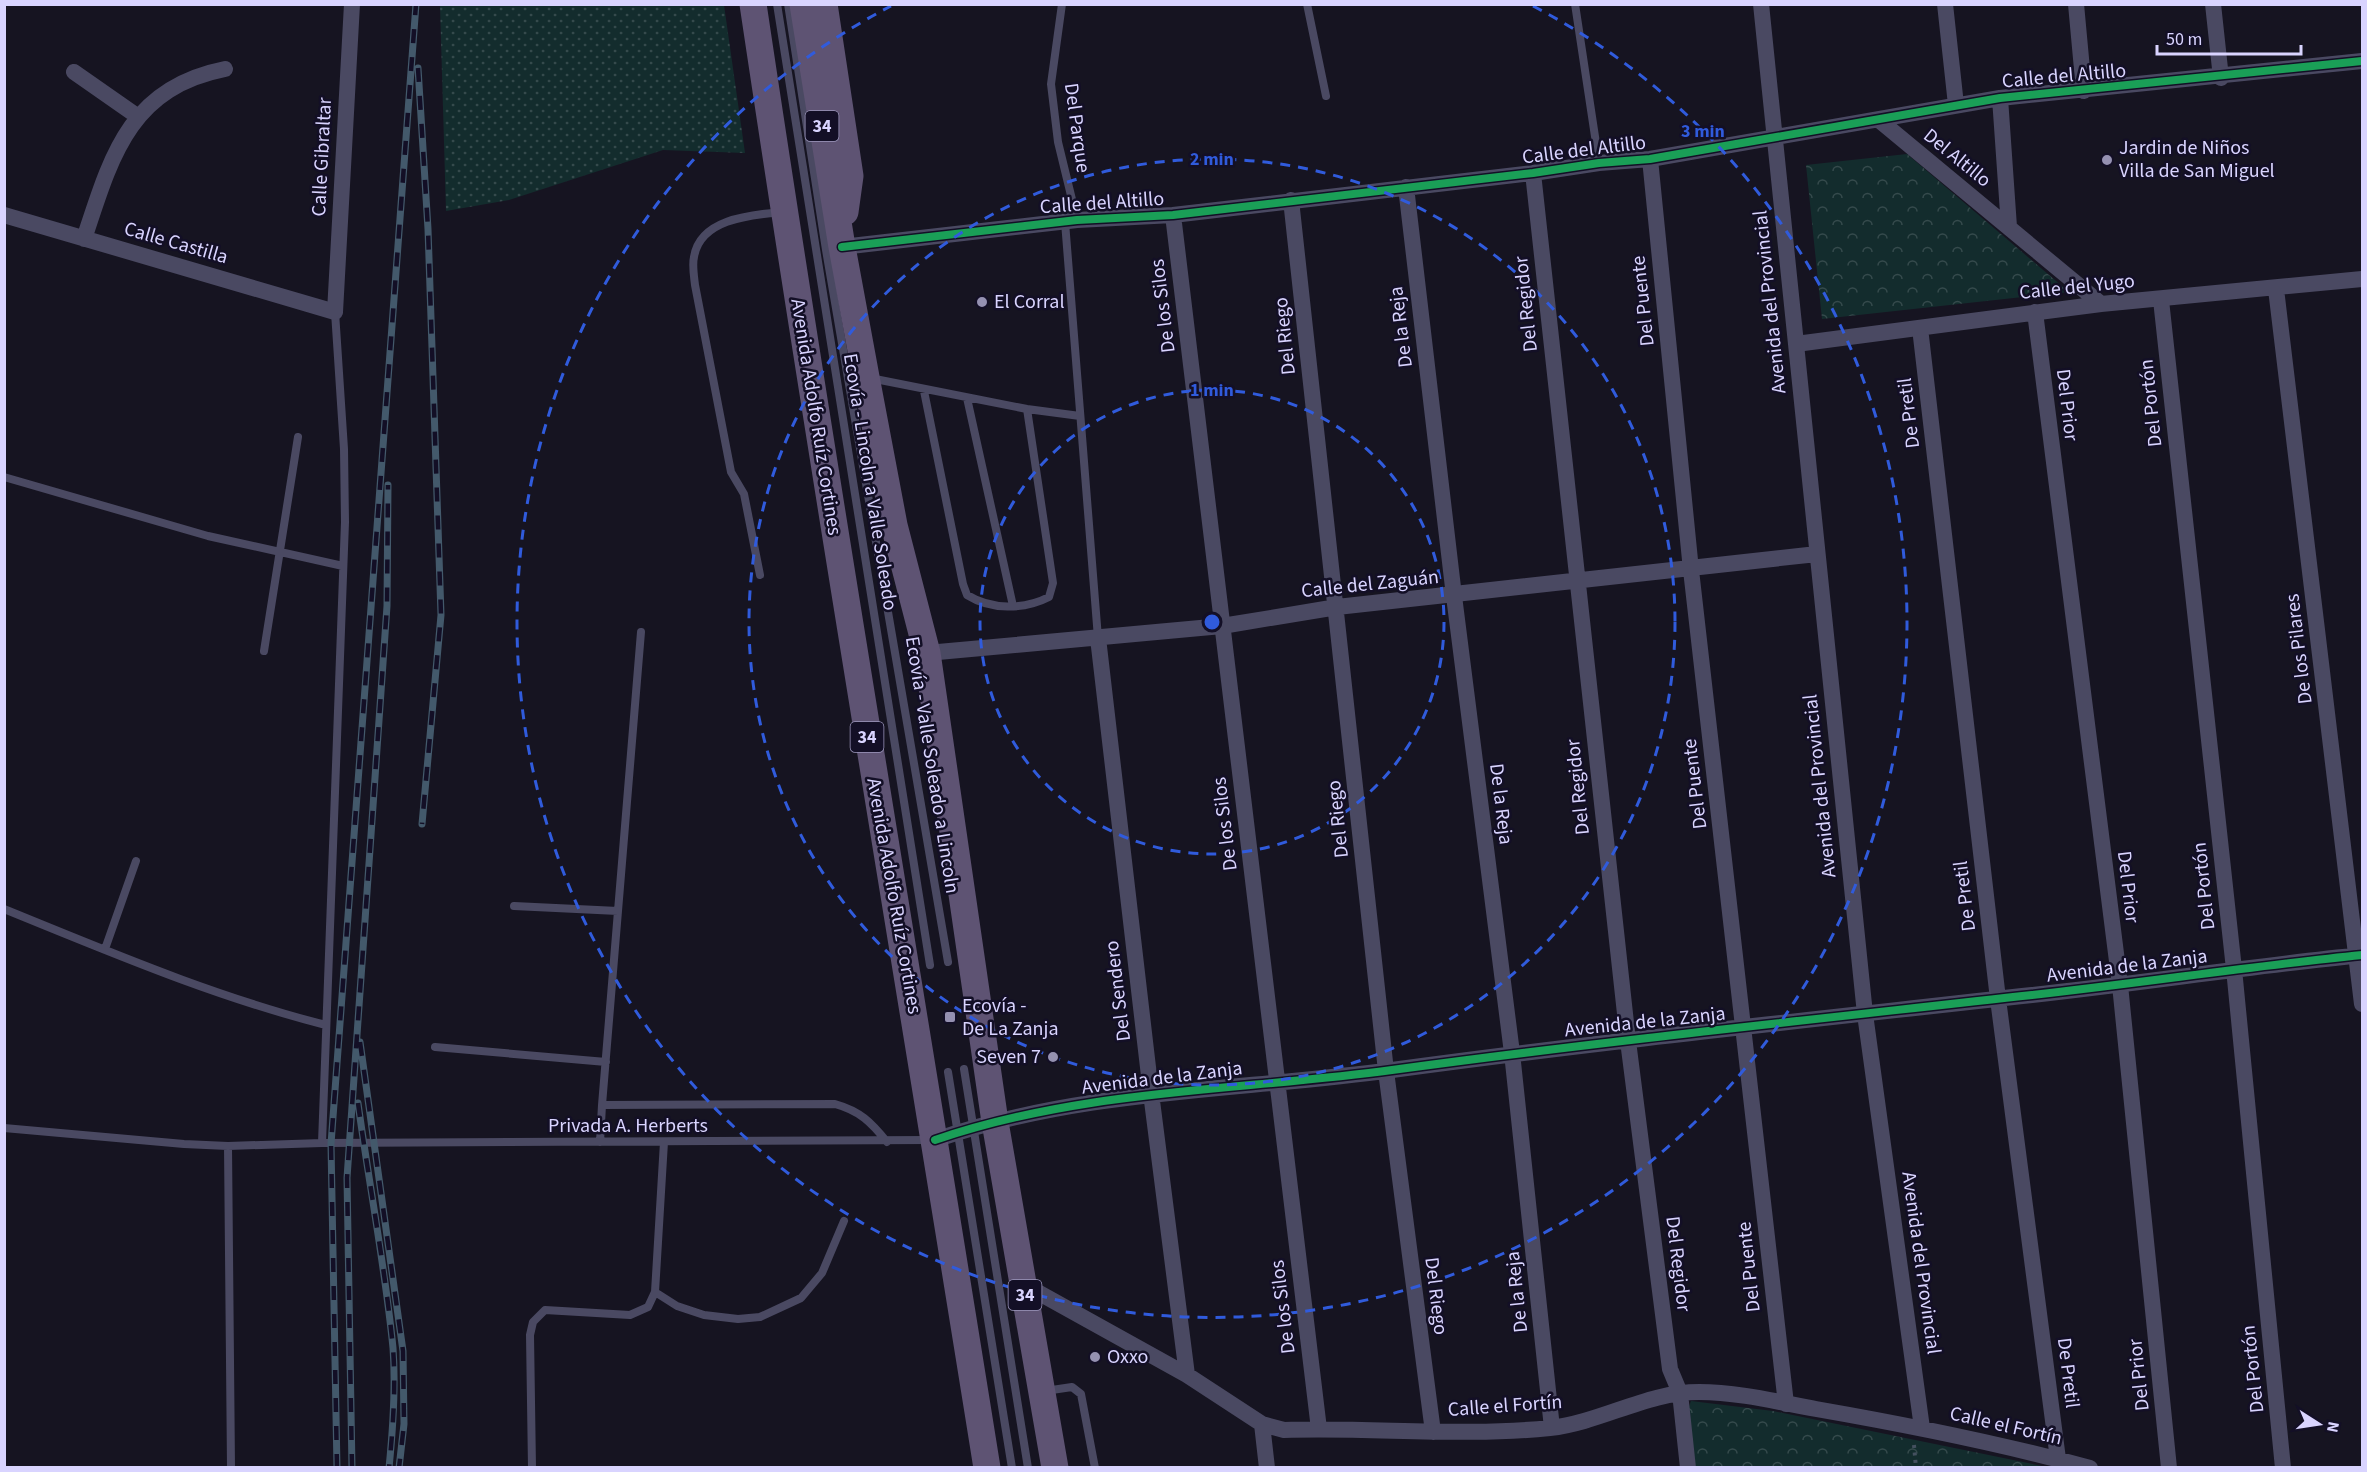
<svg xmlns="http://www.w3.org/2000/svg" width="2367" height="1472" font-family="'Source Sans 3',sans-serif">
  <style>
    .grass { fill: url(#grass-dots) }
    .forest { fill: url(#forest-crowns) }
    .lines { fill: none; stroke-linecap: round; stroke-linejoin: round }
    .path { stroke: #44505f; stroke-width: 4; stroke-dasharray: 3 4.5; stroke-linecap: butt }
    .lane { stroke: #4a4962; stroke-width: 8 }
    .street { stroke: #4a4962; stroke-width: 16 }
    .primary { stroke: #5e5373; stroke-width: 27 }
    .rail-casing { stroke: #43596b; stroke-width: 7 }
    .rail { stroke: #130f26; stroke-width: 4.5; stroke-dasharray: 14; stroke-linecap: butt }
    .cycleway-casing { stroke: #130f26; stroke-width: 11 }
    .cycleway { stroke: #1a9f57; stroke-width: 8 }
    .ring { fill: none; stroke: #305bdc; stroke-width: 3; stroke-dasharray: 10 8 }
    .poi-dot { fill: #9591b1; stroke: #130f26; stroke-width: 2 }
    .labels { text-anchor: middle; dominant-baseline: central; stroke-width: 5; stroke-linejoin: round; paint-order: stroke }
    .shield { fill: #130f26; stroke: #9e99be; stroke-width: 1.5 }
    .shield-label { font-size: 18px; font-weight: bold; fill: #d9d4ff }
    .street-label { font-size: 20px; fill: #d9d4ff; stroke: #130f26 }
    .poi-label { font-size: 20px; fill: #d9d4ff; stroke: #130f26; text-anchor: start }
    .centre { fill: #305bdc; stroke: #130f26; stroke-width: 3 }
    .ring-label { font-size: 18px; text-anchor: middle; font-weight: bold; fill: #305bdc; stroke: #130f26; stroke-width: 5; stroke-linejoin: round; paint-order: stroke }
  </style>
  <defs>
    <pattern id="grass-dots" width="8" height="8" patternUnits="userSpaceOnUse" patternTransform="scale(1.5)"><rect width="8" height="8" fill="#132c2d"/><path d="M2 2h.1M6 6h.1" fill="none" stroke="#354a4c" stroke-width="1.8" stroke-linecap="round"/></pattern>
    <pattern id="forest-crowns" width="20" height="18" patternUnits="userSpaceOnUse" patternTransform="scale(1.5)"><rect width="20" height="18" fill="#132c2d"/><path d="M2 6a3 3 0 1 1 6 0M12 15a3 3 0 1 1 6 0" fill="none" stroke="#354a4c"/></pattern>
  </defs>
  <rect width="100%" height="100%" fill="#161421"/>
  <!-- grass -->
  <path class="grass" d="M440,5H724L745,153L663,150L509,200L446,211Z"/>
  <!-- forest -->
  <path class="forest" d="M1907,154L2069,292L1822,319L1806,165Z
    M1691,1401L1773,1411L2047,1467H1694L1688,1409Z"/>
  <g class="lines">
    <!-- path -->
    <path class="path" d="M1914,1445L1916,1468"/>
    <!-- lane -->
    <path class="lane" d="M777,4L930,965
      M788,4L826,250L948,962
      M1062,4L1051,84L1058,142L1077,220
      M1307,4L1326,96
      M1575,4L1599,163
      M1065,222L1098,638
      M870,378L1027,409L1080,416
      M924,391L963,584L967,595C991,610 1024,610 1049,597L1053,583L1027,409
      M967,398L1013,606
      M4,477L208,536L343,566
      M760,575L744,494L731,472L695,285C694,276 692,265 694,257C700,219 750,215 781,212
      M641,632L602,1105L835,1104C860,1111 871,1122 887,1142
      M264,651L298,437
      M514,906L618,911
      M4,909C110,952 215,997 326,1025
      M105,949L136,861
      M435,1047L606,1062
      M964,1069L1028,1468
      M948,1072L1012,1468
      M4,1128L184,1144L228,1146L322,1143L931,1140
      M600,1142L602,1105
      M322,1143L345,522L344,449L335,312
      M228,1146L231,1468
      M655,1292L677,1306L704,1315L738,1319L760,1317L801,1298L822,1273L844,1221
      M1045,1391L1072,1387L1081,1394L1095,1468
      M532,1468L530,1335L533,1322L545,1310L630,1315L648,1307L655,1292L664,1142"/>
    <!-- street -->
    <path class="street" d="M1761,4L1865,1014L1922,1428
      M1945,4L1956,105
      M2076,4L2084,91
      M2213,4L2221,78
      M74,72L137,116
      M2000,98L2009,227
      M1879,120L2101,304
      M1650,159L1691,570L1786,1404
      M1533,173L1628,1041L1670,1369L1680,1393L1688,1468
      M1406,187L1454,596L1512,1053L1552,1428
      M1291,200L1386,1071L1433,1432
      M4,215L335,312L352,4
      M1173,215L1319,1429
      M84,239C111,157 129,88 225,69
      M842,247L1077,220L1173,215L1533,173L1599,163L1650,159L2000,98L2362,61
      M2276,289L2362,1004
      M2161,300L2234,969L2283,1468
      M2035,312L2120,985L2169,1468
      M1920,328L1998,999L2058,1459
      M1796,344L2101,304L2362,279
      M1098,638L1151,1093L1187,1375
      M927,653L1222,626L1337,607L1817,554
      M935,1140C1083,1089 1238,1091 1392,1070C1605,1041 1818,1019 2032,995C2142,983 2252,966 2362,955
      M1023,1284L1187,1375L1262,1424L1284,1430C1373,1427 1462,1437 1550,1428C1602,1422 1647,1392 1699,1392C1738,1392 1778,1402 1816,1409C1908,1425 1999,1443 2090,1468
      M1262,1424L1267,1468"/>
    <!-- primary -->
    <path class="primary" d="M753,4C826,493 909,980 987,1468
      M803,4L842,247L866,377L894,525L927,653L995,1122L1055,1468
      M824,4L850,176L845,212"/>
    <defs>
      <path id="rail" d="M418,68L428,229L441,615L422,824
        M360,1042L403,1351L404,1424L399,1468
        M358,1103C369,1184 385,1266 393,1348C396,1387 393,1428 389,1468
        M337,1468L331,1144L416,4
        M352,1468L347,1178L387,606L388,485"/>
    </defs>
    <!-- rail casing -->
    <use href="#rail" class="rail-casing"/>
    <!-- rail -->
    <use href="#rail" class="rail"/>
    <defs>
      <path id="cycleway" d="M842,247L1077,220L1173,215L1533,173L1599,163L1650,159L2000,98L2362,61
        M935,1140C1083,1089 1238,1091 1392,1070C1605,1041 1818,1019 2032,995C2142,983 2252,966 2362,955"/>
    </defs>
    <!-- cycleway casing -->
    <use href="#cycleway" class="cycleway-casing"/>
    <!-- cycleway -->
    <use href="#cycleway" class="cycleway"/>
  </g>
  <!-- distance rings -->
  <g class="ring">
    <circle cx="1212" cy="622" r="232"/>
    <circle cx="1212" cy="622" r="463"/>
    <path d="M1533 6A695 695 0 1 1 891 6"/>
  </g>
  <!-- markers -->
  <g class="poi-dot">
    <circle cx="2107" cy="160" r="6"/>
    <circle cx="982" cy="302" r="6"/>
    <rect x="944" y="1011" width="12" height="12" rx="3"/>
    <circle cx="1053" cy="1057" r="6"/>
    <circle cx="1095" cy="1357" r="6"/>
  </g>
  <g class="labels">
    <!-- shield labels -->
    <g class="shield">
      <rect x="805.5" y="111" width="33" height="30" rx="4.5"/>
      <rect x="850.5" y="722" width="33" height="30" rx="4.5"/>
      <rect x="1008.5" y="1280" width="33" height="30" rx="4.5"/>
    </g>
    <g class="shield-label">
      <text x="822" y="126">34</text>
      <text x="867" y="737">34</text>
      <text x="1025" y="1295">34</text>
    </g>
    <!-- street labels -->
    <g class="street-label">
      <text transform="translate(2064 76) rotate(-5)">Calle del Altillo</text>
      <text transform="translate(1077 128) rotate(82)">Del Parque</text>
      <text transform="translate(1584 150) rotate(-7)">Calle del Altillo</text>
      <text transform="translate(322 157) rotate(-87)">Calle Gibraltar</text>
      <text transform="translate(1957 158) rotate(39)">Del Altillo</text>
      <text transform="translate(1102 203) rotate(-4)">Calle del Altillo</text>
      <text transform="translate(176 243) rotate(16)">Calle Castilla</text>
      <text transform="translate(2077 287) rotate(-6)">Calle del Yugo</text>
      <text transform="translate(1643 301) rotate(-96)">Del Puente</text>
      <text transform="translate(1770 302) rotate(-96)">Avenida del Provincial</text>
      <text transform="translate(1526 304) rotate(-96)">Del Regidor</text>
      <text transform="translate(1163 306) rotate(-97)">De los Silos</text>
      <text transform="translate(1401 327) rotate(-97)">De la Reja</text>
      <text transform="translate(1285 336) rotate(-96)">Del Riego</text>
      <text transform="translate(2151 403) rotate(-96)">Del Portón</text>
      <text transform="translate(2067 405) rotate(83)">Del Prior</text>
      <text transform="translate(1909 413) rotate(-97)">De Pretil</text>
      <text transform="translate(816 417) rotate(81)">Avenida Adolfo Ruíz Cortines</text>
      <text transform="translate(870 482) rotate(81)">Ecovía - Lincoln a Valle Soleado</text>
      <text transform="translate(1370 584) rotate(-6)">Calle del Zaguán</text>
      <text transform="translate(2299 649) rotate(-97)">De los Pilares</text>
      <text transform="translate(932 765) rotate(81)">Ecovía - Valle Soleado a Lincoln</text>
      <text transform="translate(1695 784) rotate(-97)">Del Puente</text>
      <text transform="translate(1820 786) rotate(-96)">Avenida del Provincial</text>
      <text transform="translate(1578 787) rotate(-96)">Del Regidor</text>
      <text transform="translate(1501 804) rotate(83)">De la Reja</text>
      <text transform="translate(1338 819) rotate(-96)">Del Riego</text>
      <text transform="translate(1225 824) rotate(-97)">De los Silos</text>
      <text transform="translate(2204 886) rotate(-96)">Del Portón</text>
      <text transform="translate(2128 887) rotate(83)">Del Prior</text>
      <text transform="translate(894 896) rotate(80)">Avenida Adolfo Ruíz Cortines</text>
      <text transform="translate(1965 896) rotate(-97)">De Pretil</text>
      <text transform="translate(2127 966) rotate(-7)">Avenida de la Zanja</text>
      <text transform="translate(1118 991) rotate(-97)">Del Sendero</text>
      <text transform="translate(1645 1022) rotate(-6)">Avenida de la Zanja</text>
      <text transform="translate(1162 1078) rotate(-7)">Avenida de la Zanja</text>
      <text x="628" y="1126">Privada A. Herberts</text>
      <text transform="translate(1921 1263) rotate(82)">Avenida del Provincial</text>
      <text transform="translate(1678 1264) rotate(83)">Del Regidor</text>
      <text transform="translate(1749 1267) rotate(-96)">Del Puente</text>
      <text transform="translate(1517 1292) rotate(-96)">De la Reja</text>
      <text transform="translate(1436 1296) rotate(83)">Del Riego</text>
      <text transform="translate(1283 1307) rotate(-97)">De los Silos</text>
      <text transform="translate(2253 1369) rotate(-96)">Del Portón</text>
      <text transform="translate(2068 1373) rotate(83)">De Pretil</text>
      <text transform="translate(2139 1375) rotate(-96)">Del Prior</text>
      <text transform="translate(1505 1406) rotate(-4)">Calle el Fortín</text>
      <text transform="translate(2006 1426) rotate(13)">Calle el Fortín</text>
    </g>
    <!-- poi labels -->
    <g class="poi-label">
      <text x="2119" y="148">Jardin de Niños<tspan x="2119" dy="23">Villa de San Miguel</tspan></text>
      <text x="994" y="302">El Corral</text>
      <text x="962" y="1006">Ecovía -<tspan x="962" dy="23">De La Zanja</tspan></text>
      <text x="1041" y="1057" text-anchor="end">Seven 7</text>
      <text x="1107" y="1357">Oxxo</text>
    </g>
  </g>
  <circle cx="1212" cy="622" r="9" class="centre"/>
  <g class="ring-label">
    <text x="1703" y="137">3 min</text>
    <text x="1212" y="165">2 min</text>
    <text x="1212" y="396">1 min</text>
  </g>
  <!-- border -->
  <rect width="2367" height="1472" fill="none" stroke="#d9d4ff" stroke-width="12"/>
  <!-- north arrow -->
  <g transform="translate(2319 1424) rotate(102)" stroke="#130f26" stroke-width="4.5" paint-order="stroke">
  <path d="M0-4.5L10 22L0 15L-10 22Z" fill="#d9d4ff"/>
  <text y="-9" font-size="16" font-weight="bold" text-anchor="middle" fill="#d9d4ff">N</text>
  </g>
  <!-- scale -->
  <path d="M2157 45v9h144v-9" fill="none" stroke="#d9d4ff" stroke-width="3"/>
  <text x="2166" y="45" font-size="18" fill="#d9d4ff" stroke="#130f26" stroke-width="4.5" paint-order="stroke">50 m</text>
</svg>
